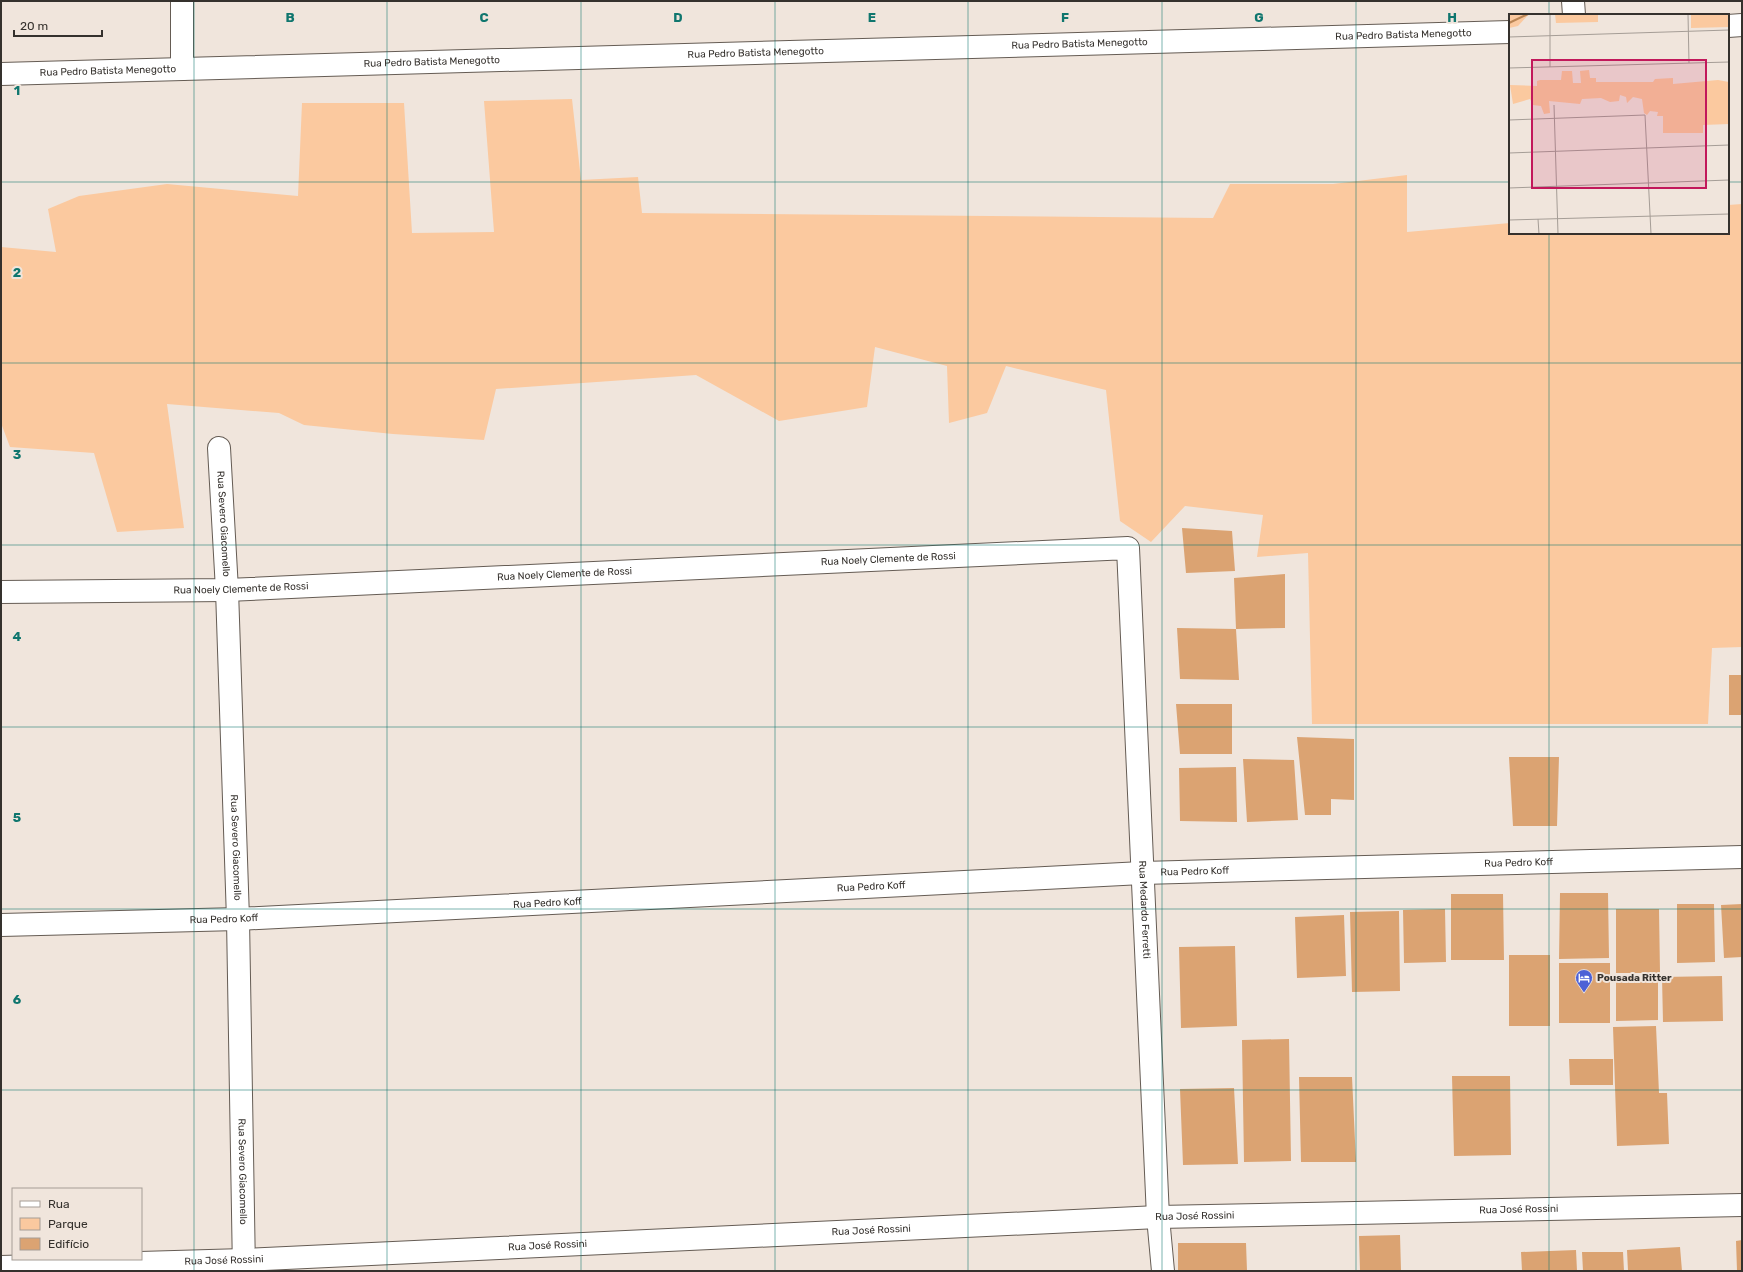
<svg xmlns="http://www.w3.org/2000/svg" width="1743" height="1272" font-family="Rubik,sans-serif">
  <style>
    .green { fill: #fbc99f }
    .building { fill: #dba372 }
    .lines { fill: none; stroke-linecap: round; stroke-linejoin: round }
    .street-casing { stroke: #655c54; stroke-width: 24 }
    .secondary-casing { stroke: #655c54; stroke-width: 24 }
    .street { stroke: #fff; stroke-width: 22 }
    .secondary { stroke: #fff; stroke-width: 22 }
    .grid { fill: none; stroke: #0f766e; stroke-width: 1; stroke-opacity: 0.55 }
    .labels { text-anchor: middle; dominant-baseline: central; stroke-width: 4; stroke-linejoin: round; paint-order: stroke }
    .street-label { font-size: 10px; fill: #35312d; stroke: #f0e5dc }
    .poi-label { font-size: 10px; font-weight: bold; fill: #35312d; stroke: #f0e5dc; text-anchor: start }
    .inset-river { fill: none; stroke: #ba8554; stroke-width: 2 }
    .inset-road { fill: none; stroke: #a59d96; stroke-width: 1 }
    .view { fill: #c2185b; fill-opacity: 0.15; stroke: #c2185b; stroke-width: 2 }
    .inset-edge { fill: none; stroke: #35312d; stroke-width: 2 }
    .grid-label { font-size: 13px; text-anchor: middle; font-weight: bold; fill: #0f766e; stroke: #f0e5dc; stroke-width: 4; stroke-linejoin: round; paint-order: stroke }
  </style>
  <rect width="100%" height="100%" fill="#f0e5dc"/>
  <!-- green -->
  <path class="green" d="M572,99L581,180L638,177L642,213L1213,218L1230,184H1333L1407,175V232L1510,223V233H1728V205L1742,204V647L1712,648L1708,724H1312L1308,553L1257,557L1263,515L1185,506L1151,542L1120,521L1106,390L1006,366L987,413L949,423L947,366L875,347L867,407L779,421L696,375L496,389L484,440L393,434L304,425L279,413L167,404L184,528L117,532L94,453L10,447L1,423V247L56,252L48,209L79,196L167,184L298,196L302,103H404L412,233L494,232L484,101Z"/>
  <!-- building -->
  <path class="building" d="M1182,528L1232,531L1235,571L1186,573Z
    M1285,574V628L1236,629L1239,680L1180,679L1177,628L1236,629L1234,578Z
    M1729,675H1742V715H1729Z
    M1176,704H1232V754H1180Z
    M1297,737L1354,739V800L1331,799V815H1305Z
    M1509,757H1559L1557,826H1513Z
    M1243,759L1294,760L1298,820L1247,822Z
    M1236,767L1237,822L1180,821L1179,768Z
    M1560,893H1608L1609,958L1559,959Z
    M1451,894H1503L1504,960H1451Z
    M1677,904H1714L1715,962L1677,963Z
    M1742,904V957L1724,958L1721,905Z
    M1445,909L1446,962L1404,963L1403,910Z
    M1616,909H1659L1660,973H1616Z
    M1399,911L1400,991L1352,992L1350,912Z
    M1344,915L1346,976L1297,978L1295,917Z
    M1235,946L1237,1026L1181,1028L1179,947Z
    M1509,955H1550V1026H1509Z
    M1559,963H1610V1023H1559Z
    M1722,976L1723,1021L1663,1022L1662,977Z
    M1616,978H1658V1020L1616,1021Z
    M1656,1026L1659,1093H1667L1669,1144L1617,1146L1613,1027Z
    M1289,1039L1291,1161L1244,1162L1242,1040Z
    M1569,1059H1613V1085H1570Z
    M1452,1076H1510L1511,1155L1454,1156Z
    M1299,1077H1352L1356,1162H1301Z
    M1234,1088L1238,1164L1183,1165L1180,1089Z
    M1400,1235L1401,1271H1360L1359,1236Z
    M1742,1240V1271H1737L1736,1241Z
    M1178,1243H1246L1247,1271H1178Z
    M1680,1247L1682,1271H1628L1627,1250Z
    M1576,1250L1577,1271H1522L1521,1252Z
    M1582,1252H1623L1624,1271H1583Z"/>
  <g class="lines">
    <defs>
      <g id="street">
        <path d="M1573,1L1574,15"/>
        <path d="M1728,26L1742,25"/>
        <path d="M182,69V1"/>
        <path id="s1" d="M1,74L1510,32"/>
        <path id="s2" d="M219,448L227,590L238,919L244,1271"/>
        <path id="s3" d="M1,592L227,590L1128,548L1158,1217L1163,1271"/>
        <path id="s4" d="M1,1267L244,1260L1158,1217L1742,1205"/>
      </g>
      <g id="secondary">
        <path id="s5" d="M1,925L238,919L1142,873L1742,857"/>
      </g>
    </defs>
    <!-- street casing -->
    <use href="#street" class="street-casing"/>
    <!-- secondary casing -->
    <use href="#secondary" class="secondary-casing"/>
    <!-- street -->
    <use href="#street" class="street"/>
    <!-- secondary -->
    <use href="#secondary" class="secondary"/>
  </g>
  <!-- grid -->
  <path class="grid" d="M194,1V1271M387,1V1271M581,1V1271M775,1V1271M968,1V1271M1162,1V1271M1356,1V1271M1549,1V15M1,182H1510M1728,182H1742M1549,233V1271M1,363H1742M1,545H1742M1,727H1742M1,909H1742M1,1090H1742"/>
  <!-- icons -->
  <defs>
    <symbol id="hotel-pin" viewBox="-11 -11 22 30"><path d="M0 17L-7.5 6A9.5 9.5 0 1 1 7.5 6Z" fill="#4d61d6" stroke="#f0e5dc"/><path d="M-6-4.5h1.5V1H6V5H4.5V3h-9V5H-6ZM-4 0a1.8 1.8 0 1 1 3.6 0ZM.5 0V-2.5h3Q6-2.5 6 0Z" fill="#fff"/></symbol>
  </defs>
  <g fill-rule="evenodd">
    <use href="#hotel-pin" x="1574" y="968" width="20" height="27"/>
  </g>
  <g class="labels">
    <!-- street labels -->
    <g class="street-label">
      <text stroke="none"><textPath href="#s1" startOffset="1403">Rua Pedro Batista Menegotto</textPath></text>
      <text stroke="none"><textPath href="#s1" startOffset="1079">Rua Pedro Batista Menegotto</textPath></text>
      <text stroke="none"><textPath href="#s1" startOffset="755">Rua Pedro Batista Menegotto</textPath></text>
      <text stroke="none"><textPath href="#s1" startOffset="431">Rua Pedro Batista Menegotto</textPath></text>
      <text stroke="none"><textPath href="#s1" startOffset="107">Rua Pedro Batista Menegotto</textPath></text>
      <text stroke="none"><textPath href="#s2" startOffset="76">Rua Severo Giacomello</textPath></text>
      <text stroke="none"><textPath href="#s3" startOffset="888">Rua Noely Clemente de Rossi</textPath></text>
      <text stroke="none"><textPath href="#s3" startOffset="564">Rua Noely Clemente de Rossi</textPath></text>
      <text stroke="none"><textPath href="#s3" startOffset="240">Rua Noely Clemente de Rossi</textPath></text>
      <text stroke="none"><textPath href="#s2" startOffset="400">Rua Severo Giacomello</textPath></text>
      <text stroke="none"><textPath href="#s5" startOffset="1519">Rua Pedro Koff</textPath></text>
      <text stroke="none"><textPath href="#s5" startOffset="1195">Rua Pedro Koff</textPath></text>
      <text stroke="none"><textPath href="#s5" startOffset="871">Rua Pedro Koff</textPath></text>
      <text stroke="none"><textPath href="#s5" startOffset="547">Rua Pedro Koff</textPath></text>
      <text stroke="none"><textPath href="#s3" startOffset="1490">Rua Medardo Ferretti</textPath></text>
      <text stroke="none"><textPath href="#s5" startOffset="223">Rua Pedro Koff</textPath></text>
      <text stroke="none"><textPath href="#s2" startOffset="724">Rua Severo Giacomello</textPath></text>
      <text stroke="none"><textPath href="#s4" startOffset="1519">Rua José Rossini</textPath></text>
      <text stroke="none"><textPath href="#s4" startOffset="1195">Rua José Rossini</textPath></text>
      <text stroke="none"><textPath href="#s4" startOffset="871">Rua José Rossini</textPath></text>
      <text stroke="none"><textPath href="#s4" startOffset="547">Rua José Rossini</textPath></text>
      <text stroke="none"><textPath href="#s4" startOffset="223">Rua José Rossini</textPath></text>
    </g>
    <!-- poi labels -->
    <g class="poi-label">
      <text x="1597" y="978">Pousada Ritter</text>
    </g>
  </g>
  <!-- overview -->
  <g transform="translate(1509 14)">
    <rect width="220" height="220" fill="#f0e5dc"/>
    <path d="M0,0H20L9,12L0,14ZM46,0H89V8L47,9ZM182,0H220V13L182,14ZM80,56L81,64H87V68H144L146,65L164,64V70L209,66L220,68V110L194,111V119H154V102H148L149,98L141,97L138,101L135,99L133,85L124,83L118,89L117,83L111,81L110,87L101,88L92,84L73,85L71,90L40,87L41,99L35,100L32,92L24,91L21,85L4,90L1,71L28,72V67L31,66H52L53,57H63L64,69H72L71,57Z" fill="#fbc99f"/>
    <path class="inset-river" d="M0,9L19,0"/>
    <path class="inset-road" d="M179,0L180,49M0,23L220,16M41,53V0M0,54L220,48M45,91L49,220M0,106L136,101L142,220M0,139L220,131M0,174L220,166M29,205L30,220M0,206L220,200"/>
    <path class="view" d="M23,46H197V174H23Z"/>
    <rect width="220" height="220" class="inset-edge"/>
  </g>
  <g class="grid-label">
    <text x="290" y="22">B</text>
    <text x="484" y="22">C</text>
    <text x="678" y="22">D</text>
    <text x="872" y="22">E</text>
    <text x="1065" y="22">F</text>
    <text x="1259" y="22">G</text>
    <text x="1452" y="22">H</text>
    <text x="17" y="95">1</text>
    <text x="17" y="277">2</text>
    <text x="17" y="459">3</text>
    <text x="17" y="641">4</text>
    <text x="17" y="822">5</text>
    <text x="17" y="1004">6</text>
  </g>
  <!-- border -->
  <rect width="1743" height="1272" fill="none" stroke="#35312d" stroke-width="4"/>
  <!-- legend -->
  <rect x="12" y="1188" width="130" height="72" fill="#f0e5dc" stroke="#a59d96"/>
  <rect x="20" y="1201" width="20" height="6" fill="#ffffff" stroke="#a59d96"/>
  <text x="48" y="1208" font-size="12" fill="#35312d">Rua</text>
  <rect x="20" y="1218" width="20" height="12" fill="#fbc99f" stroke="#a59d96"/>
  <text x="48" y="1228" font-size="12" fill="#35312d">Parque</text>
  <rect x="20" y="1238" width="20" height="12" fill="#dba372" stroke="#a59d96"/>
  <text x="48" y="1248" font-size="12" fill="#35312d">Edifício</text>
  <!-- scale -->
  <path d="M14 30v6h88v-6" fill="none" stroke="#35312d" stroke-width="2"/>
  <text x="20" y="30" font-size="12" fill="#35312d" stroke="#f0e5dc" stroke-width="3" paint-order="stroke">20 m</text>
</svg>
